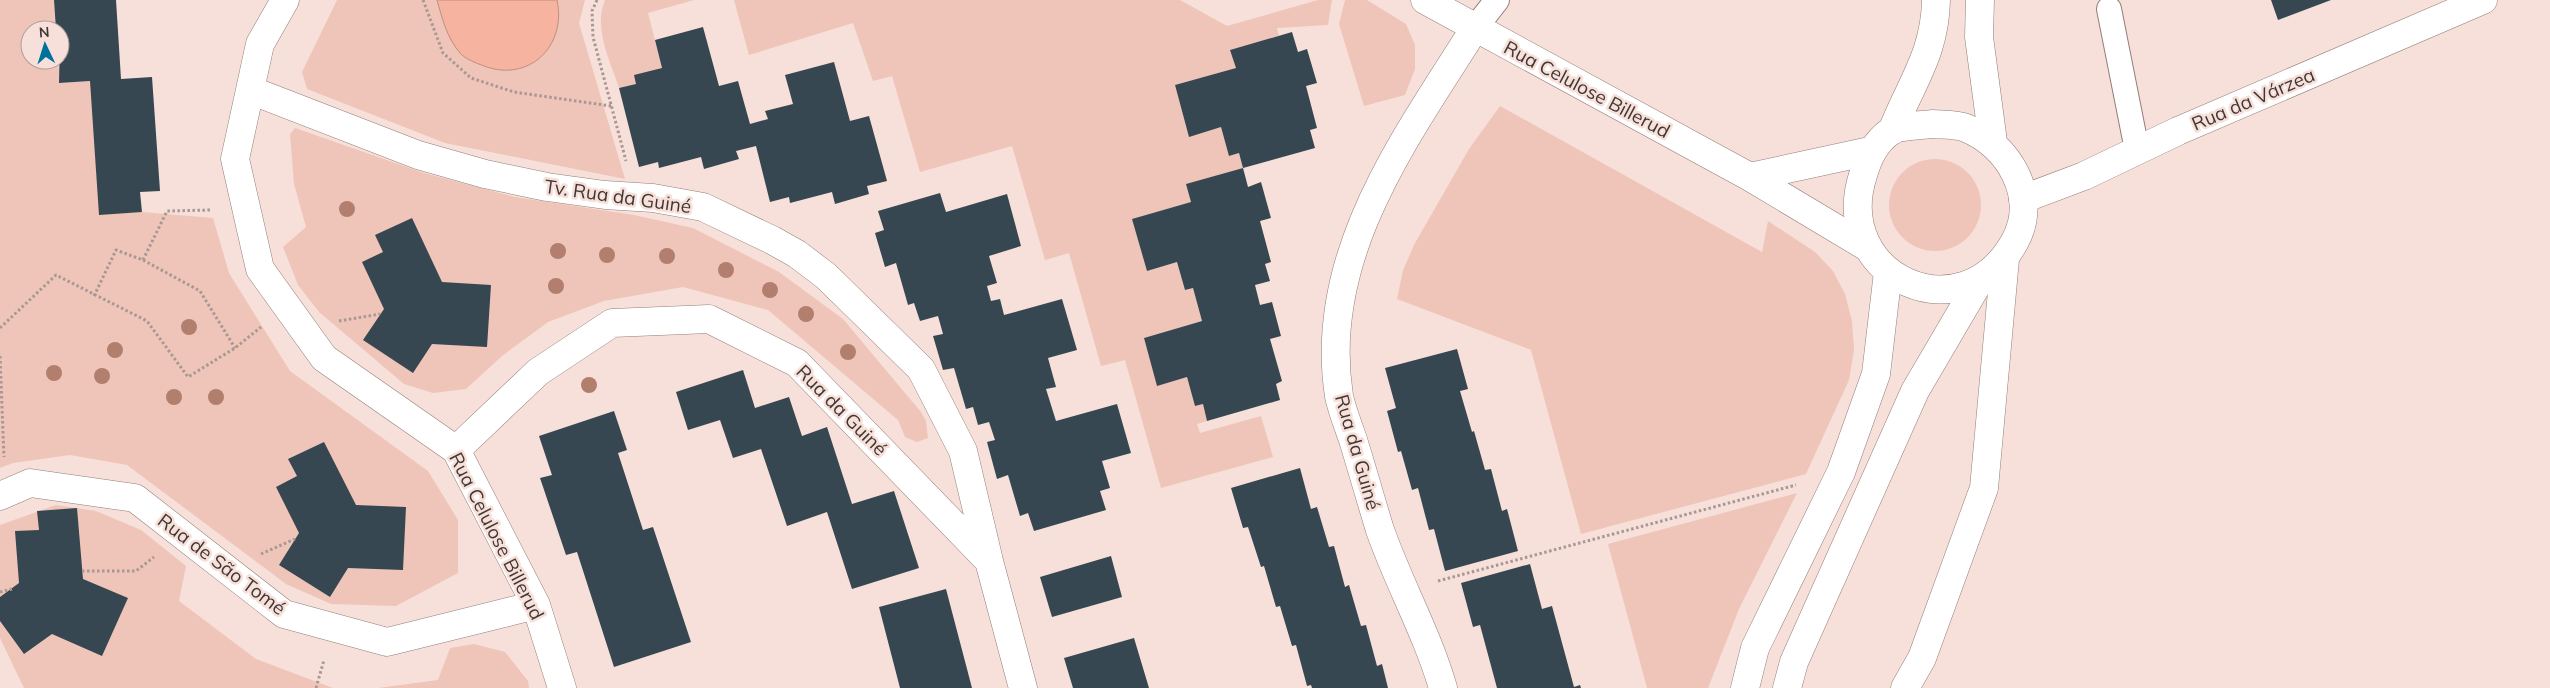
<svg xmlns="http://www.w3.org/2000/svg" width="2550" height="688" font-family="Mulish,sans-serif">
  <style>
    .green { fill: #efc5b9 }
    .water { fill: #f6b3a0; stroke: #bf8e80 }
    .building { fill: #364751 }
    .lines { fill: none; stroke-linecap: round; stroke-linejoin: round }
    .service-casing { stroke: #937e78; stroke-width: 26 }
    .minor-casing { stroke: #937e78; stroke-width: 29 }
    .secondary-casing { stroke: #937e78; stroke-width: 29 }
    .path { stroke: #a89792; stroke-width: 3; stroke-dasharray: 2.5 2.5; stroke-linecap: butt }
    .service { stroke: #fff; stroke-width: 24 }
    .minor { stroke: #fff; stroke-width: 28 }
    .secondary { stroke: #fff; stroke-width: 28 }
    .tree { fill: #b27e6e }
    .labels { text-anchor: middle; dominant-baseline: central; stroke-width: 5; stroke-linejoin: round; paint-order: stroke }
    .street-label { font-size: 19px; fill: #403735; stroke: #f7e0d9 }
  </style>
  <rect width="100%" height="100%" fill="#f7e0d9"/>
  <!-- green -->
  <path class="green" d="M0,0H54L56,30H30V60H58L60,83L90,81L142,212L213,218L229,273L290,371L428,471L458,520V573L396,606L331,604L286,584L127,465L70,455L13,463L0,468Z
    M337,0H585L579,23L625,179L445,143L307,89L302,72Z
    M605,0H694L648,13L662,68L636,84L619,88C610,61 593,28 605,0Z
    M734,0H1180L1227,26L1318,0H1332L1328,25L1277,28L1279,36L1231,50L1236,68L1175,85L1189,136L1221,127L1230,156L1239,153L1243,168L1187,184L1191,202L1133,219L1147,271L1177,262L1185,290L1193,288L1202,321L1144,338L1157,385L1187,377L1195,406L1203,404L1207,421L1197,424L1200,433L1261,416L1273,457L1161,488L1125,360L1101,366L1069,253L1045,260L1012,146L920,172L892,76L873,81L853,23L749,55Z
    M1345,0H1367L1406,24L1415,45V69L1405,95L1364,106L1339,24Z
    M1500,106L1762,252L1768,221L1815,252L1833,271L1845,294L1852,321L1854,350L1849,380L1806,474L1581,534L1531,350L1397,299L1403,270L1415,243L1469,149Z
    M295,128L424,173L515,197L634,215L693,228L779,272L843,319L921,412L926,421L928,438L917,442L905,437L898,420L768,310L683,287L604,301L548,322L502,356L466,389L433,393L404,384L319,312L298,285L283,247L306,227L294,184L290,134Z
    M1889 205a46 46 0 1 1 92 0a46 46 0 1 1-92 0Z
    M1797,493L1739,609L1708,688H1647L1608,544Z
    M56,505L96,511L141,530L186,566L179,601L256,659L333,688H24L0,638V525Z
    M474,644L505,652L528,681L529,688H378L438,680L450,648Z"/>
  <!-- water -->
  <path class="water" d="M437,0H557C567,46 529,83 484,66C476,63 465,59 460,53C447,38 442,18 437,0Z"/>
  <!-- building -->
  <path class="building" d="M54,0H116L121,79L152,77L160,191L140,192L142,212L99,215L90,81L59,83L60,30H56Z
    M2271,0H2331L2278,20Z
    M703,27L719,86L738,81L750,124L768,119L765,111L793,104L785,75L834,62L850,121L869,116L887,181L867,186L869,194L835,204L832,192L790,203L789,197L770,202L756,146L736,151L739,159L704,169L701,157L659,168L658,162L639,167L619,88L636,84L634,75L662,68L655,40Z
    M1292,32L1298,52L1307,49L1317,83L1306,86L1317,128L1310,130L1315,148L1243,168L1239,153L1229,156L1221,127L1189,137L1175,85L1236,68L1230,50Z
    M1243,168L1248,187L1261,182L1271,218L1260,221L1271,262L1265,264L1270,281L1255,285L1260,305L1272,302L1281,336L1270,339L1282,381L1276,384L1280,400L1207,421L1203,404L1195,406L1187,377L1157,386L1144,338L1202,321L1193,288L1185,290L1177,262L1147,271L1132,219L1191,202L1186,184Z
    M940,193L946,212L1007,194L1021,246L989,256L997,283L987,286L991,301L1000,299L1004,315L1062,299L1077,350L1048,358L1056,387L1046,389L1056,421L1117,404L1131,453L1102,461L1110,488L1100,491L1106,510L1034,531L1028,513L1020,516L1008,475L997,479L987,442L995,440L989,422L978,425L973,407L966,409L954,368L943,370L933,336L943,334L938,316L920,321L914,303L908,305L896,263L885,267L875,233L884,230L878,211Z
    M412,218L442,282L491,285L487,347L432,344L413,373L363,340L384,309L362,262L383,252L375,235Z
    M1457,349L1468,389L1460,391L1472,432L1474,431L1485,470L1491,469L1502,511L1507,509L1518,551L1445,571L1434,529L1429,530L1418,488L1412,490L1401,451L1398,452L1387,411L1396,408L1385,368Z
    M743,370L755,408L789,397L802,436L827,427L852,504L894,491L919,568L852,589L827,512L787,526L761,449L733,458L720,420L688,430L676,392Z
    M614,411L627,450L618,453L643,530L653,527L691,642L614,667L577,552L566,555L540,478L552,475L539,436Z
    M324,442L356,505L406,507L403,570L348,568L330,597L279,565L299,533L276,487L297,476L288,459Z
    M1300,468L1311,509L1317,507L1329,547L1334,546L1345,587L1349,585L1361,626L1366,625L1377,666L1382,664L1388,688H1312L1311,685L1307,686L1296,645L1292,646L1280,606L1276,607L1264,566L1261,567L1248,527L1243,528L1231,488Z
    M77,508L83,579L128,598L102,656L52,634L24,654L0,621V597L19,583L15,531L39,530L37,511Z
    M1111,556L1122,597L1052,617L1040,577Z
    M1530,564L1542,609L1552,606L1574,687L1580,685L1581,688H1497L1480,625L1473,627L1461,583Z
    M946,589L972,688H900L879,607Z
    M1134,638L1149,688H1073L1064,658Z"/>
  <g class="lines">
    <defs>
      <path id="service" d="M2109,9L2137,150
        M1475,28L1497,0"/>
      <path id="minor" d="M285,0L260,44L235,159L260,269L324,358L456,450L536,605L562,688
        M1425,0L1750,177L1867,247
        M250,90L418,155L485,174L547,187L605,195L653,198L703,207L772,240L797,254L826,276L921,369L963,451L989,561L1023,688
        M1750,177L1870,151
        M2023,199L2084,176L2178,131L2483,0
        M456,450L538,372L612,323L709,319L797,363L988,560
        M0,496L30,483L135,498L284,614L387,642L536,605
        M1443,688C1427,633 1399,584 1380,530C1371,501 1363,472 1354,443C1349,427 1342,411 1339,396C1317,256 1405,139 1475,28
        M1905,688L1922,658L1984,488L2005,259"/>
      <path id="secondary" d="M1980,0L1979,37L1993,142
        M1932,124C1942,125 1956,124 1966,128C2009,145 2039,197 2015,241C1963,337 1830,277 1863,175C1868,158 1875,142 1891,131C1900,125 1920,126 1932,124Z
        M1892,131C1911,83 1935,54 1936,0
        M1745,688L1755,648L1841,472L1876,374L1888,272
        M1787,688L1794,662L1915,391L1980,280"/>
    </defs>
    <!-- service casing -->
    <use href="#service" class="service-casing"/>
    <!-- minor casing -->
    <use href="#minor" class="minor-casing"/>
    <!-- secondary casing -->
    <use href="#secondary" class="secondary-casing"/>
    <!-- path -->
    <path class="path" d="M423,0L443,53L471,78L514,92L611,106
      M597,0L592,11L593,37L626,161
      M143,260L167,211L211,210
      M94,296L116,250L143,260L200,291L235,348
      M339,321L380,314
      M0,328L56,275L147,321L188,377L235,348L261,327
      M0,356L4,457
      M261,554L295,539
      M82,571H136L154,557
      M1438,581L1796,485
      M0,592L12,589
      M316,688L324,660"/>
    <!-- service -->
    <use href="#service" class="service"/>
    <!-- minor -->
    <use href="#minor" class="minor"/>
    <!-- secondary -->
    <use href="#secondary" class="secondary"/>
  </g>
  <!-- trees -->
  <g class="tree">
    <circle cx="347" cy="209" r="8"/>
    <circle cx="558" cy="251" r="8"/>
    <circle cx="607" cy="255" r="8"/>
    <circle cx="667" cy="256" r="8"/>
    <circle cx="726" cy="270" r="8"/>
    <circle cx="556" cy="286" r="8"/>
    <circle cx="770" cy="290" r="8"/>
    <circle cx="806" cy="314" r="8"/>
    <circle cx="189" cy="327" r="8"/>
    <circle cx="115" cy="350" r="8"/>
    <circle cx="848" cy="352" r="8"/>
    <circle cx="54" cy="373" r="8"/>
    <circle cx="102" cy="376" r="8"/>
    <circle cx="589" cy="385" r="8"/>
    <circle cx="174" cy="397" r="8"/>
    <circle cx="216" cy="397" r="8"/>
  </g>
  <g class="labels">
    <!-- street labels -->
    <g class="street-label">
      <text transform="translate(1587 89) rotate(28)">Rua Celulose Billerud</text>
      <text transform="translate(2253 99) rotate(-23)">Rua da Várzea</text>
      <text transform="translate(618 196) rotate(8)">Tv. Rua da Guiné</text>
      <text transform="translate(842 410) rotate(45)">Rua da Guiné</text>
      <text transform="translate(1358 452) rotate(74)">Rua da Guiné</text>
      <text transform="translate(497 536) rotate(63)">Rua Celulose Billerud</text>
      <text transform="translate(222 564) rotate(37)">Rua de São Tomé</text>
    </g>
  </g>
  <!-- north arrow -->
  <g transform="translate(45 45) rotate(356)"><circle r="24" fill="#f7e0d9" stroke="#ae9c97"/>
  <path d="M0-4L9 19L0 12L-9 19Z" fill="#00709c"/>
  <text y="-8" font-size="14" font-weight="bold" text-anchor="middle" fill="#403735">N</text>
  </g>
</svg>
